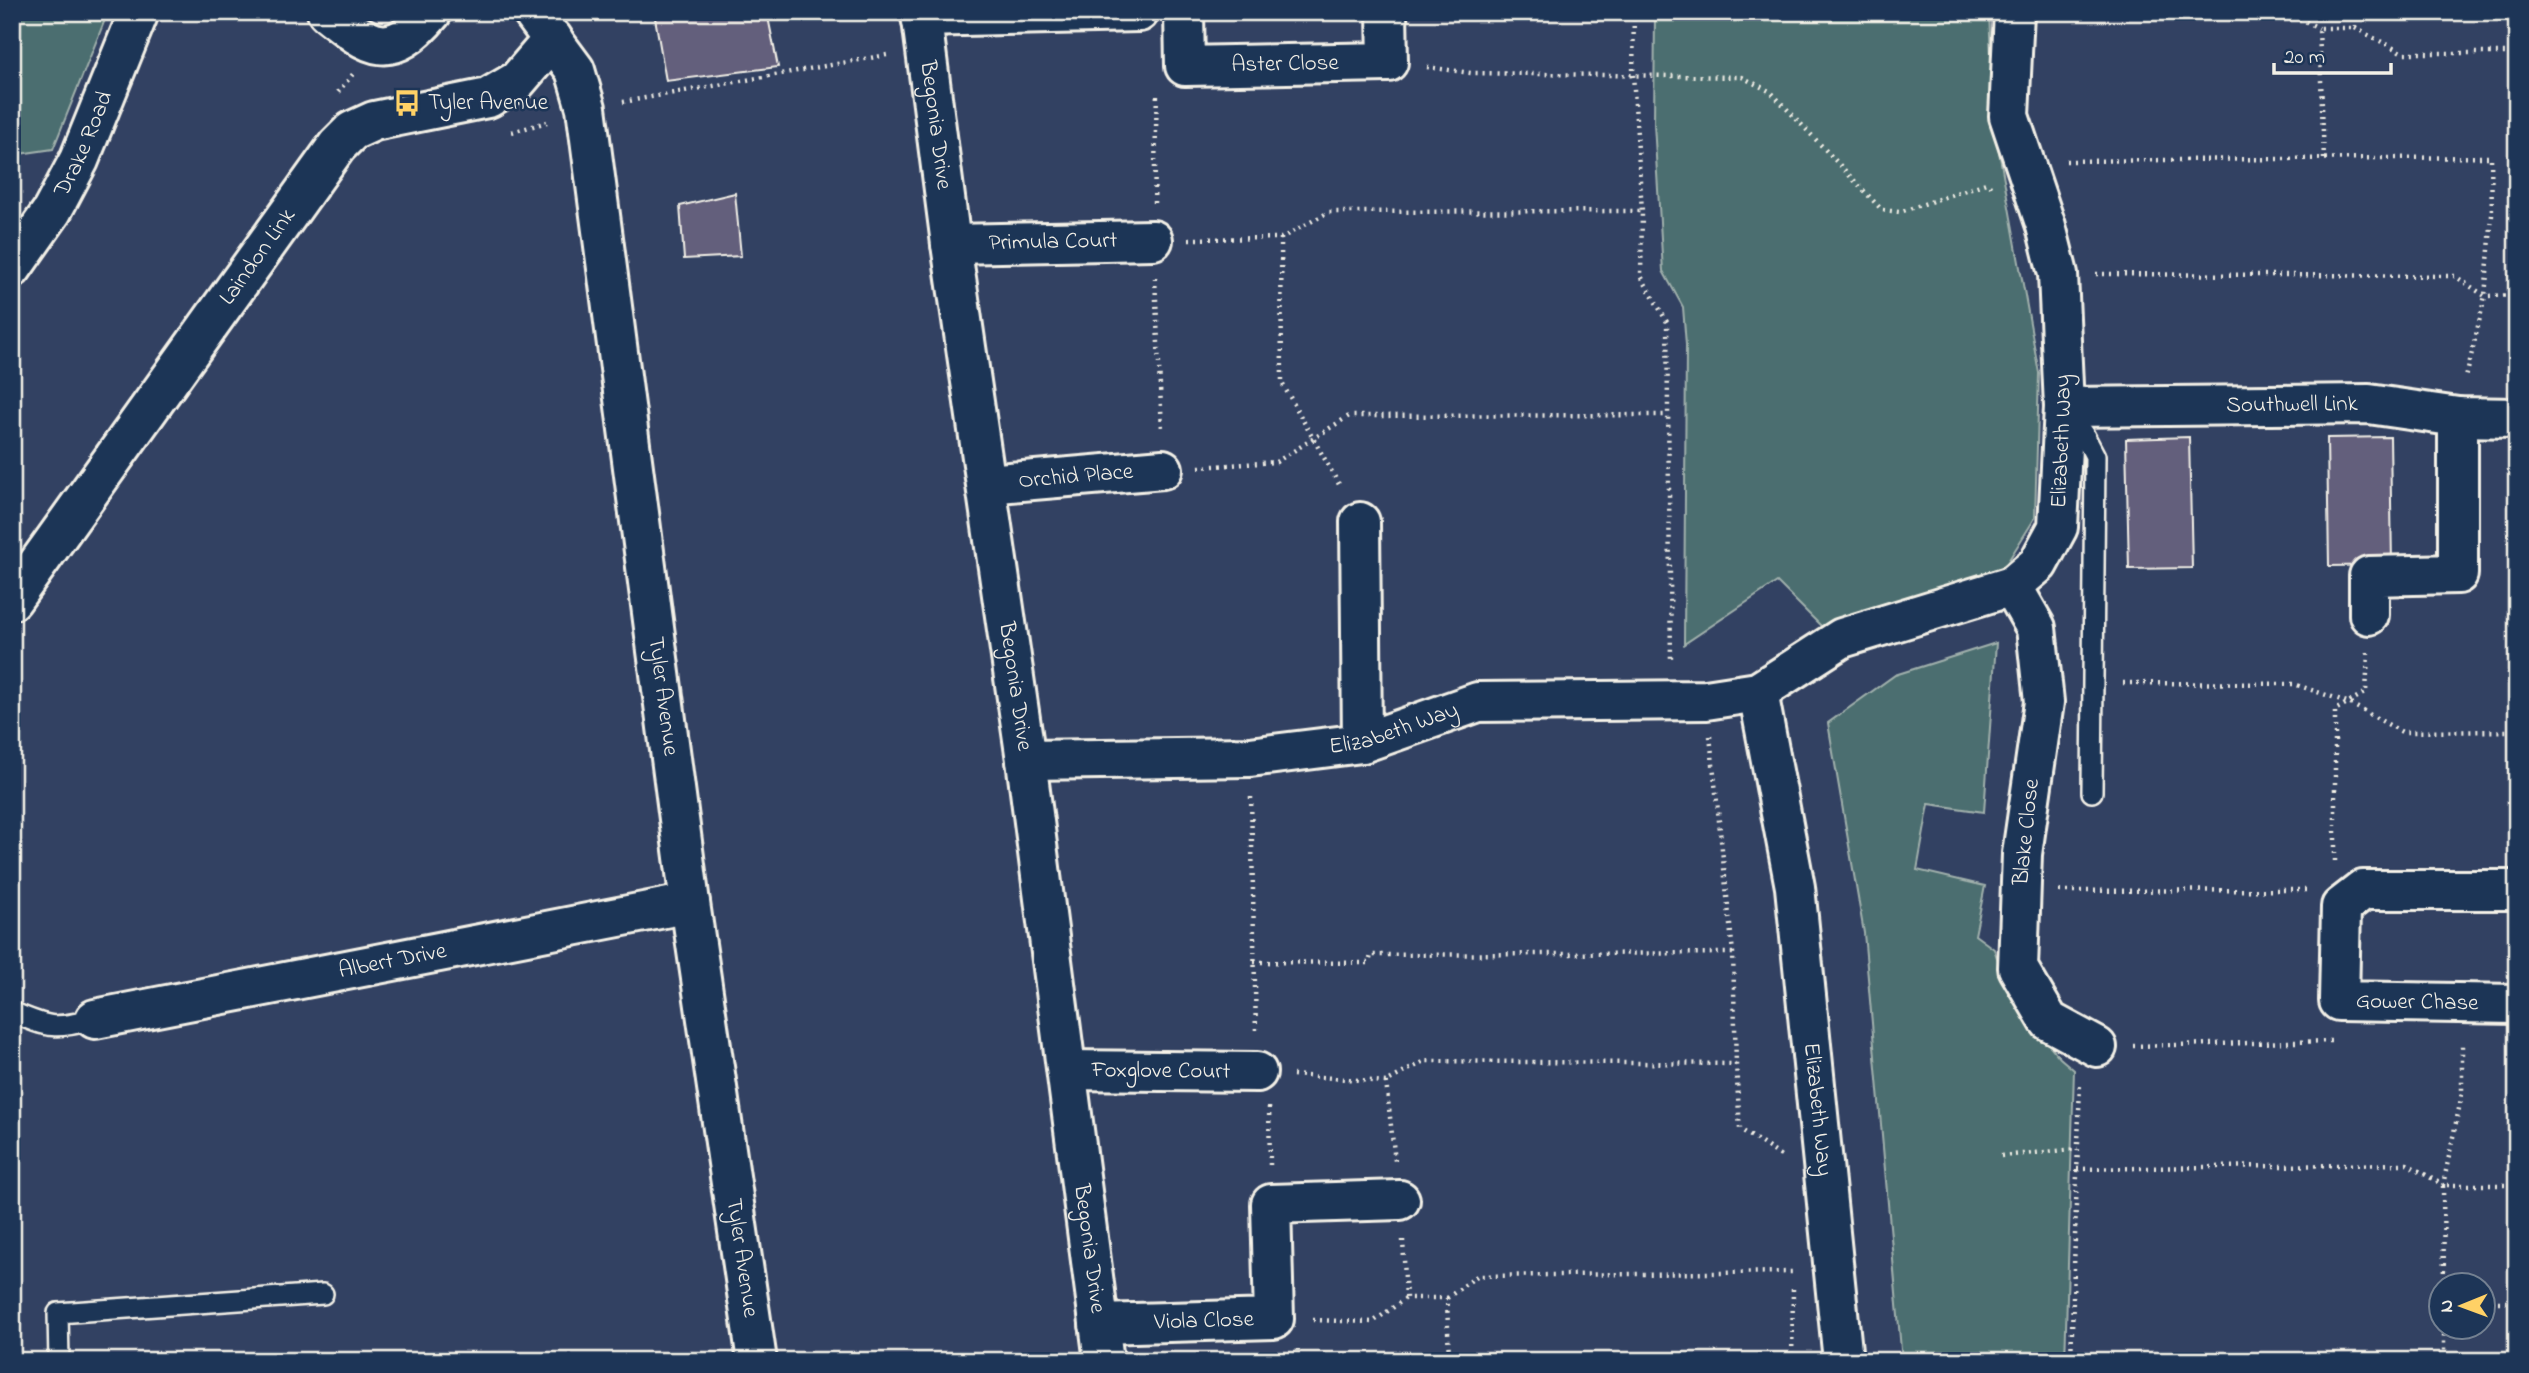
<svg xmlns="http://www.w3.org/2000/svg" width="2529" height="1373" font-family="'Indie Flower',sans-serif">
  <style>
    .green { fill: #4c6e6f; stroke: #a0b0ac; stroke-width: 2 }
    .building { fill: #635e7b; stroke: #f4f1e8; stroke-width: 2 }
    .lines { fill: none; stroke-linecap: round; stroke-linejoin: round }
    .service-casing { stroke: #f4f1e8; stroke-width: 24 }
    .minor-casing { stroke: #f4f1e8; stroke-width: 44 }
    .path { stroke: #f4f1e8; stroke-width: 4.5; stroke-dasharray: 2 5; stroke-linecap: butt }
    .service { stroke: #1d3557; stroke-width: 19 }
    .minor { stroke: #1d3557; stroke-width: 38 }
    .labels { text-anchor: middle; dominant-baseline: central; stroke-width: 5; stroke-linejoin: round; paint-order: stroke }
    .street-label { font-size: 23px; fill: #f4f1e8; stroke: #1d3557 }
    .poi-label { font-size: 23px; fill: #f4f1e8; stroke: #1d3557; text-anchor: start }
  </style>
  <rect width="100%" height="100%" fill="#324162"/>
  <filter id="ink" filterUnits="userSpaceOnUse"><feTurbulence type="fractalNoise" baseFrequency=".0143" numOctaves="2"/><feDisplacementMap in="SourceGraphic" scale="14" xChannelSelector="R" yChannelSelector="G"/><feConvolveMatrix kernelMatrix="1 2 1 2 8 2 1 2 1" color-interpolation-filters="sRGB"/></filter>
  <g filter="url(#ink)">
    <!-- green -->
    <path class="green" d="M12,12H108L53,149L12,155Z
      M1655,12H1989L1994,124L2039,373L2035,518L2005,566L1823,628L1777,582L1684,644L1686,345L1683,307L1663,271L1654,124Z
      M1996,643L1984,812L1929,804L1917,870L1985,886L1975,935L1994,949L2010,996L2060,1058L2074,1070L2065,1361H1902L1864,933L1828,723L1895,675Z"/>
    <!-- building -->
    <path class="building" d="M654,12H767L778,67L666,81Z
      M735,193L741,256L684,259L680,206Z
      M2189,437L2192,568L2129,569L2126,439Z
      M2390,437L2392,565L2329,566L2327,438Z"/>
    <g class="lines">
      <defs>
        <path id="service" d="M2068,413L2084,435L2095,456L2092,792
          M12,1012C51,1029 54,1029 95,1019
          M59,1361L58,1313L323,1294"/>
        <g id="minor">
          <path d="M327,12C372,48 390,62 432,12"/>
          <path id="s1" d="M532,12L575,70L586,108L690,903L757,1361"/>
          <path id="s2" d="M921,12L951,244L1026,760L1104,1361"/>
          <path id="s3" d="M1184,12L1185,66L1388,62L1387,12"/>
          <path d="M921,17L1139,12"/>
          <path id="s4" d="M951,244L1153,240"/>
          <path id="s5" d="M12,268L52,211L79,160L139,12"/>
          <path id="s6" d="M2064,407L2369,404L2458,417L2517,418"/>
          <path id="s7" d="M987,484L1163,469"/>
          <path d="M1360,522L1362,743"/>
          <path d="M2012,586L2036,628L2044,702L2022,854L2018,968L2049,1021L2097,1047"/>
          <path id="s8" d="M12,600L337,146L352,131L374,121L488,98L517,81L553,39"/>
          <path d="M2369,615V576L2458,574V417"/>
          <path id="s9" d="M1758,692L1795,887L1843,1361"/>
          <path id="s10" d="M1026,760L1250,757L1362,743L1478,702L1706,700L1758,692L1842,638L2012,586L2038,564L2058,527L2064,407L2058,274L2046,226L2009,116L2014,12"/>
          <path id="s11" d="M2517,890H2363L2341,907L2339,1001L2517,1004"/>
          <path id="s12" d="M95,1019L690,903"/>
          <path id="s13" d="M1067,1070L1257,1072"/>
          <path id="s14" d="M1099,1324L1274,1319L1271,1204L1400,1200"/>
        </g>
      </defs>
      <!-- service casing -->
      <use href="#service" class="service-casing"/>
      <!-- minor casing -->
      <use href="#minor" class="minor-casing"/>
      <!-- path -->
      <path class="path" d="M1634,12L1633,74L1642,211L1641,276L1667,322L1671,662
        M2287,12L2319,28
        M2355,28L2403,53H2517
        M1427,67L1471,73L1742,77L1771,92L1882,210L1900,212L1986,183L1991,186
        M338,92L353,74
        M623,102L887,55
        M512,132L547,122
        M2324,159L2319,28H2355V12
        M2066,161L2491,157L2492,215L2485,296L2466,378
        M1154,203L1157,93
        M1281,238L1282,383L1341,488
        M1189,239L1281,238L1329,212L1642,211
        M2096,274L2455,276L2485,296L2517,295
        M1155,278L1162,430
        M1199,467L1276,462L1349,416L1668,415
        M2123,683L2294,684L2347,702L2402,732L2517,731
        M1710,736L1733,953L1736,1064L1740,1129L1784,1158
        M1251,797L1256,1033
        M2335,861V710L2366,692L2368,653
        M2059,891L2306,890
        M1254,962L1369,963L1371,955L1733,953
        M2133,1046L2331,1041
        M1293,1075L1386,1082L1425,1061L1736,1064
        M1386,1082L1395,1161
        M1269,1107L1270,1165
        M2001,1156L2078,1149
        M2077,1169L2407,1164L2443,1185L2462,1094V1042
        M1403,1240L1406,1298H1447L1449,1361
        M2444,1286L2443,1185H2509
        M1447,1298L1477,1276L1793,1272
        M2484,1302H2517
        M1313,1320L1373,1322L1406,1298
        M1298,1349V1361
        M1792,1361L1793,1288
        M2071,1361L2080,1082
        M2435,1361L2444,1351V1328"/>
      <!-- service -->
      <use href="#service" class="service"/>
      <!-- minor -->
      <use href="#minor" class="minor"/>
    </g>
  </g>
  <!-- icons -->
  <defs>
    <symbol id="bus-bare" viewBox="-9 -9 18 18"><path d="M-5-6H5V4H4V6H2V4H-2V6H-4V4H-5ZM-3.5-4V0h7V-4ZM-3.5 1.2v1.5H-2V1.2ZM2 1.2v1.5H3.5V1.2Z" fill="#ffd166" stroke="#1d3557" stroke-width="2.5" paint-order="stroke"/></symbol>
  </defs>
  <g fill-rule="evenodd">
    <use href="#bus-bare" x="388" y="84" width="38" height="38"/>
  </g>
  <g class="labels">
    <!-- street labels -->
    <g class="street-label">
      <text stroke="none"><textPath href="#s3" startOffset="154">Aster Close</textPath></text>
      <text stroke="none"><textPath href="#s2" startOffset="114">Begonia Drive</textPath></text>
      <text stroke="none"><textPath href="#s5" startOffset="144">Drake Road</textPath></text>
      <text stroke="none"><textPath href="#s4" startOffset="102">Primula Court</textPath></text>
      <text stroke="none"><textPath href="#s8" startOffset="422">Laindon Link</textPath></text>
      <text stroke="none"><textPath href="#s6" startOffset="228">Southwell Link</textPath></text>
      <text stroke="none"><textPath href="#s10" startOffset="1180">Elizabeth Way</textPath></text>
      <text stroke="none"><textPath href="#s7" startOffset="89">Orchid Place</textPath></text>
      <text stroke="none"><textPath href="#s2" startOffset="681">Begonia Drive</textPath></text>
      <text stroke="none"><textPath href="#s1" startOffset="705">Tyler Avenue</textPath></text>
      <text stroke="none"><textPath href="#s10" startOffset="371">Elizabeth Way</textPath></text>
      <text transform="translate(2027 832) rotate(-84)">Blake Close</text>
      <text stroke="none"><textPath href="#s12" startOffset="303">Albert Drive</textPath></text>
      <text stroke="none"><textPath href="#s11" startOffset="354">Gower Chase</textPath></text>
      <text stroke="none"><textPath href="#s13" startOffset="94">Foxglove Court</textPath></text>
      <text stroke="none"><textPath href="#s9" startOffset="422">Elizabeth Way</textPath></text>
      <text stroke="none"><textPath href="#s2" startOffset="1248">Begonia Drive</textPath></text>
      <text stroke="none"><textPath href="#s1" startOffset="1272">Tyler Avenue</textPath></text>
      <text stroke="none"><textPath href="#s14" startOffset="105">Viola Close</textPath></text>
    </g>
    <!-- poi labels -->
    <g class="poi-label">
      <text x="428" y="103">Tyler Avenue</text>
    </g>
  </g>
  <!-- margin -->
  <rect width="2529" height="1373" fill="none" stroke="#1d3557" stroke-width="42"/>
  <rect x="21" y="21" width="2487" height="1331" fill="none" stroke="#f4f1e8" stroke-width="2.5" filter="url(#ink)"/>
  <!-- north arrow -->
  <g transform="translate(2462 1306) rotate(269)"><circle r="33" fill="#1d3557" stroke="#738091" stroke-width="2"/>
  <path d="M0-5L12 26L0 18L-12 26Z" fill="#ffd166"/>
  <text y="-10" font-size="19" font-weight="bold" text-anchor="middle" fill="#f4f1e8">N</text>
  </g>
  <!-- scale -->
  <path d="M2274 63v10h117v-10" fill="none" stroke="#f4f1e8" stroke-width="3.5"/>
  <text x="2284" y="63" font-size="21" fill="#f4f1e8" stroke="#1d3557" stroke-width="5" paint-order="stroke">20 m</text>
</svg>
